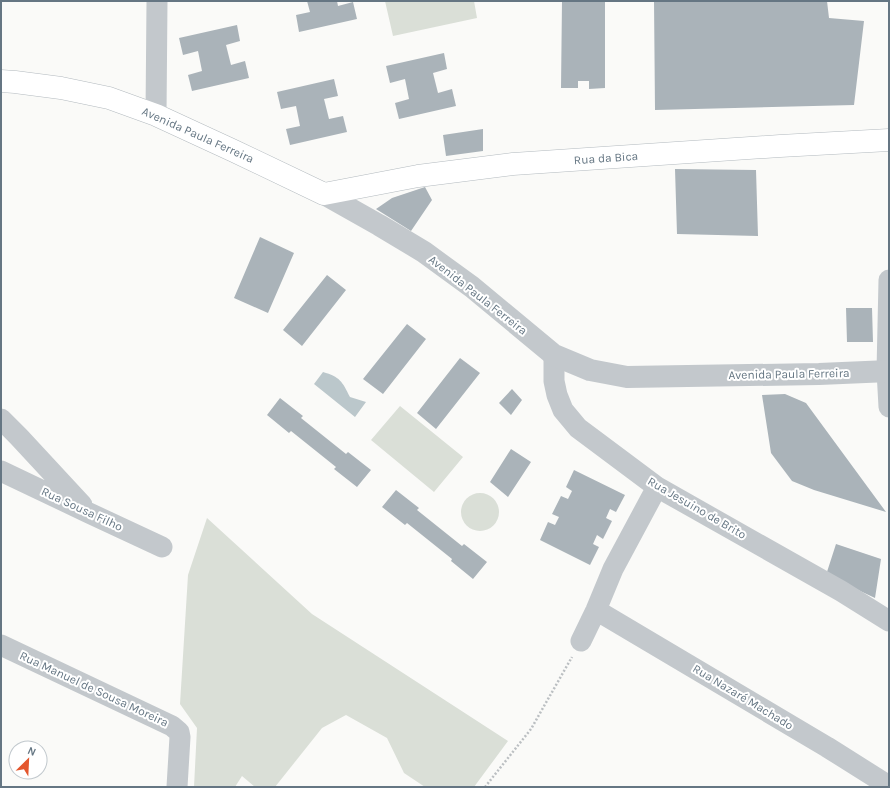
<svg xmlns="http://www.w3.org/2000/svg" width="890" height="788" font-family="Karla,sans-serif">
  <style>
    .green { fill: #dadfd7 }
    .water { fill: #bbc7cb }
    .building { fill: #aab3b9 }
    .lines { fill: none; stroke-linecap: round; stroke-linejoin: round }
    .secondary-casing { stroke: #b3babf; stroke-width: 23 }
    .path { stroke: #bbbfc2; stroke-width: 2.5; stroke-dasharray: 2 2; stroke-linecap: butt }
    .minor { stroke: #c3c8cc; stroke-width: 21 }
    .tertiary { stroke: #c3c8cc; stroke-width: 22 }
    .secondary { stroke: #fff; stroke-width: 22 }
    .labels { text-anchor: middle; dominant-baseline: central; stroke-width: 4; stroke-linejoin: round; paint-order: stroke }
    .street-label { font-size: 12px; fill: #657683; stroke: #fff }
  </style>
  <rect width="100%" height="100%" fill="#fafaf8"/>
  <!-- green -->
  <path class="green" d="M385,1H474L477,18L393,36Z
    M400,406L463,457L434,492L371,440Z
    M461 512a19 19 0 1 1 38 0a19 19 0 1 1-38 0Z
    M207,518L312,614L508,741L474,787H425L404,773L387,738L346,715L322,728L275,787H255L242,776L235,787H194L197,728L180,704L188,575Z"/>
  <!-- water -->
  <path class="water" d="M323,372C340,377 342,381 350,397L366,402L355,417L314,384Z"/>
  <!-- building -->
  <path class="building" d="M307,1H337L338,6L353,2L357,19L299,32L296,15L310,12Z
    M562,1H605V88L589,89V81H578V88H561Z
    M654,1H827L829,18L864,21L854,105L655,110Z
    M237,25L240,41L226,45L231,65L245,61L249,78L192,91L188,75L202,71L198,51L183,55L179,38Z
    M444,53L447,69L433,73L438,93L452,89L456,106L399,119L395,103L409,99L405,79L390,83L386,66Z
    M334,79L338,96L324,99L329,119L343,116L347,132L290,145L286,129L300,126L296,106L281,109L277,92Z
    M483,129V151L446,156L443,135Z
    M675,169L756,170L758,236L677,234Z
    M425,187L432,200L411,231L376,209L392,198Z
    M260,237L294,253L268,313L234,298Z
    M327,275L346,290L302,346L283,330Z
    M846,308H872L873,342H847Z
    M407,324L426,339L383,394L363,379Z
    M460,358L480,373L436,429L417,413Z
    M512,389L522,400L511,415L499,403Z
    M785,394L806,403L886,512L814,490L792,481L771,453L762,395Z
    M280,398L303,416L301,418L346,454L348,452L371,470L357,487L334,469L336,467L291,431L289,433L267,415Z
    M511,449L531,462L508,497L490,482Z
    M574,470L625,495L616,512L610,509L606,518L612,521L603,539L597,535L593,544L599,547L590,565L540,540L548,522L555,525L559,517L552,514L561,496L568,499L572,491L566,487Z
    M396,490L419,508L417,510L462,546L464,544L487,562L473,579L451,561L452,559L407,523L405,525L382,507Z
    M836,544L881,559L875,598L826,575Z"/>
  <g class="lines">
    <defs>
      <path id="secondary" d="M1,81L15,82L61,88L109,98L156,115L234,151L324,194L418,176L513,164L780,146L889,140"/>
    </defs>
    <!-- secondary casing -->
    <use href="#secondary" class="secondary-casing"/>
    <!-- path -->
    <path class="path" d="M485,787L531,729L572,657"/>
    <!-- minor -->
    <path class="minor" d="M156,115L157,1
      M889,280L887,371L889,407
      M554,355V381L557,395L563,410L578,428L657,487L841,591L889,621
      M1,419L19,437L82,505
      M1,471L89,513L162,547
      M596,610L827,747L889,786
      M581,641L596,610L613,569L657,487
      M1,645L172,726L179,732L180,737L177,787"/>
    <!-- tertiary -->
    <path class="tertiary" d="M324,194L379,225L424,252L472,287L554,355L590,370L627,377L819,374L889,371"/>
    <!-- secondary -->
    <use href="#secondary" class="secondary"/>
  </g>
  <g class="labels">
    <!-- street labels -->
    <g class="street-label">
      <text transform="translate(198 135) rotate(24)">Avenida Paula Ferreira</text>
      <text transform="translate(606 158) rotate(-4)">Rua da Bica</text>
      <text transform="translate(478 295) rotate(38)">Avenida Paula Ferreira</text>
      <text transform="translate(789 374) rotate(-1)">Avenida Paula Ferreira</text>
      <text transform="translate(697 508) rotate(30)">Rua Jesuino de Brito</text>
      <text transform="translate(82 509) rotate(25)">Rua Sousa Filho</text>
      <text transform="translate(94 689) rotate(25)">Rua Manuel de Sousa Moreira</text>
      <text transform="translate(743 697) rotate(31)">Rua Nazaré Machado</text>
    </g>
  </g>
  <!-- border -->
  <rect width="890" height="788" fill="none" stroke="#657683" stroke-width="4"/>
  <!-- north arrow -->
  <g transform="translate(28 760) rotate(24)"><circle r="19" fill="#ffffff" stroke="#c1c8cd"/>
  <path d="M0-3L7 15L0 10L-7 15Z" fill="#e4572e"/>
  <text y="-6" font-size="11" font-weight="bold" text-anchor="middle" fill="#657683">N</text>
  </g>
</svg>
